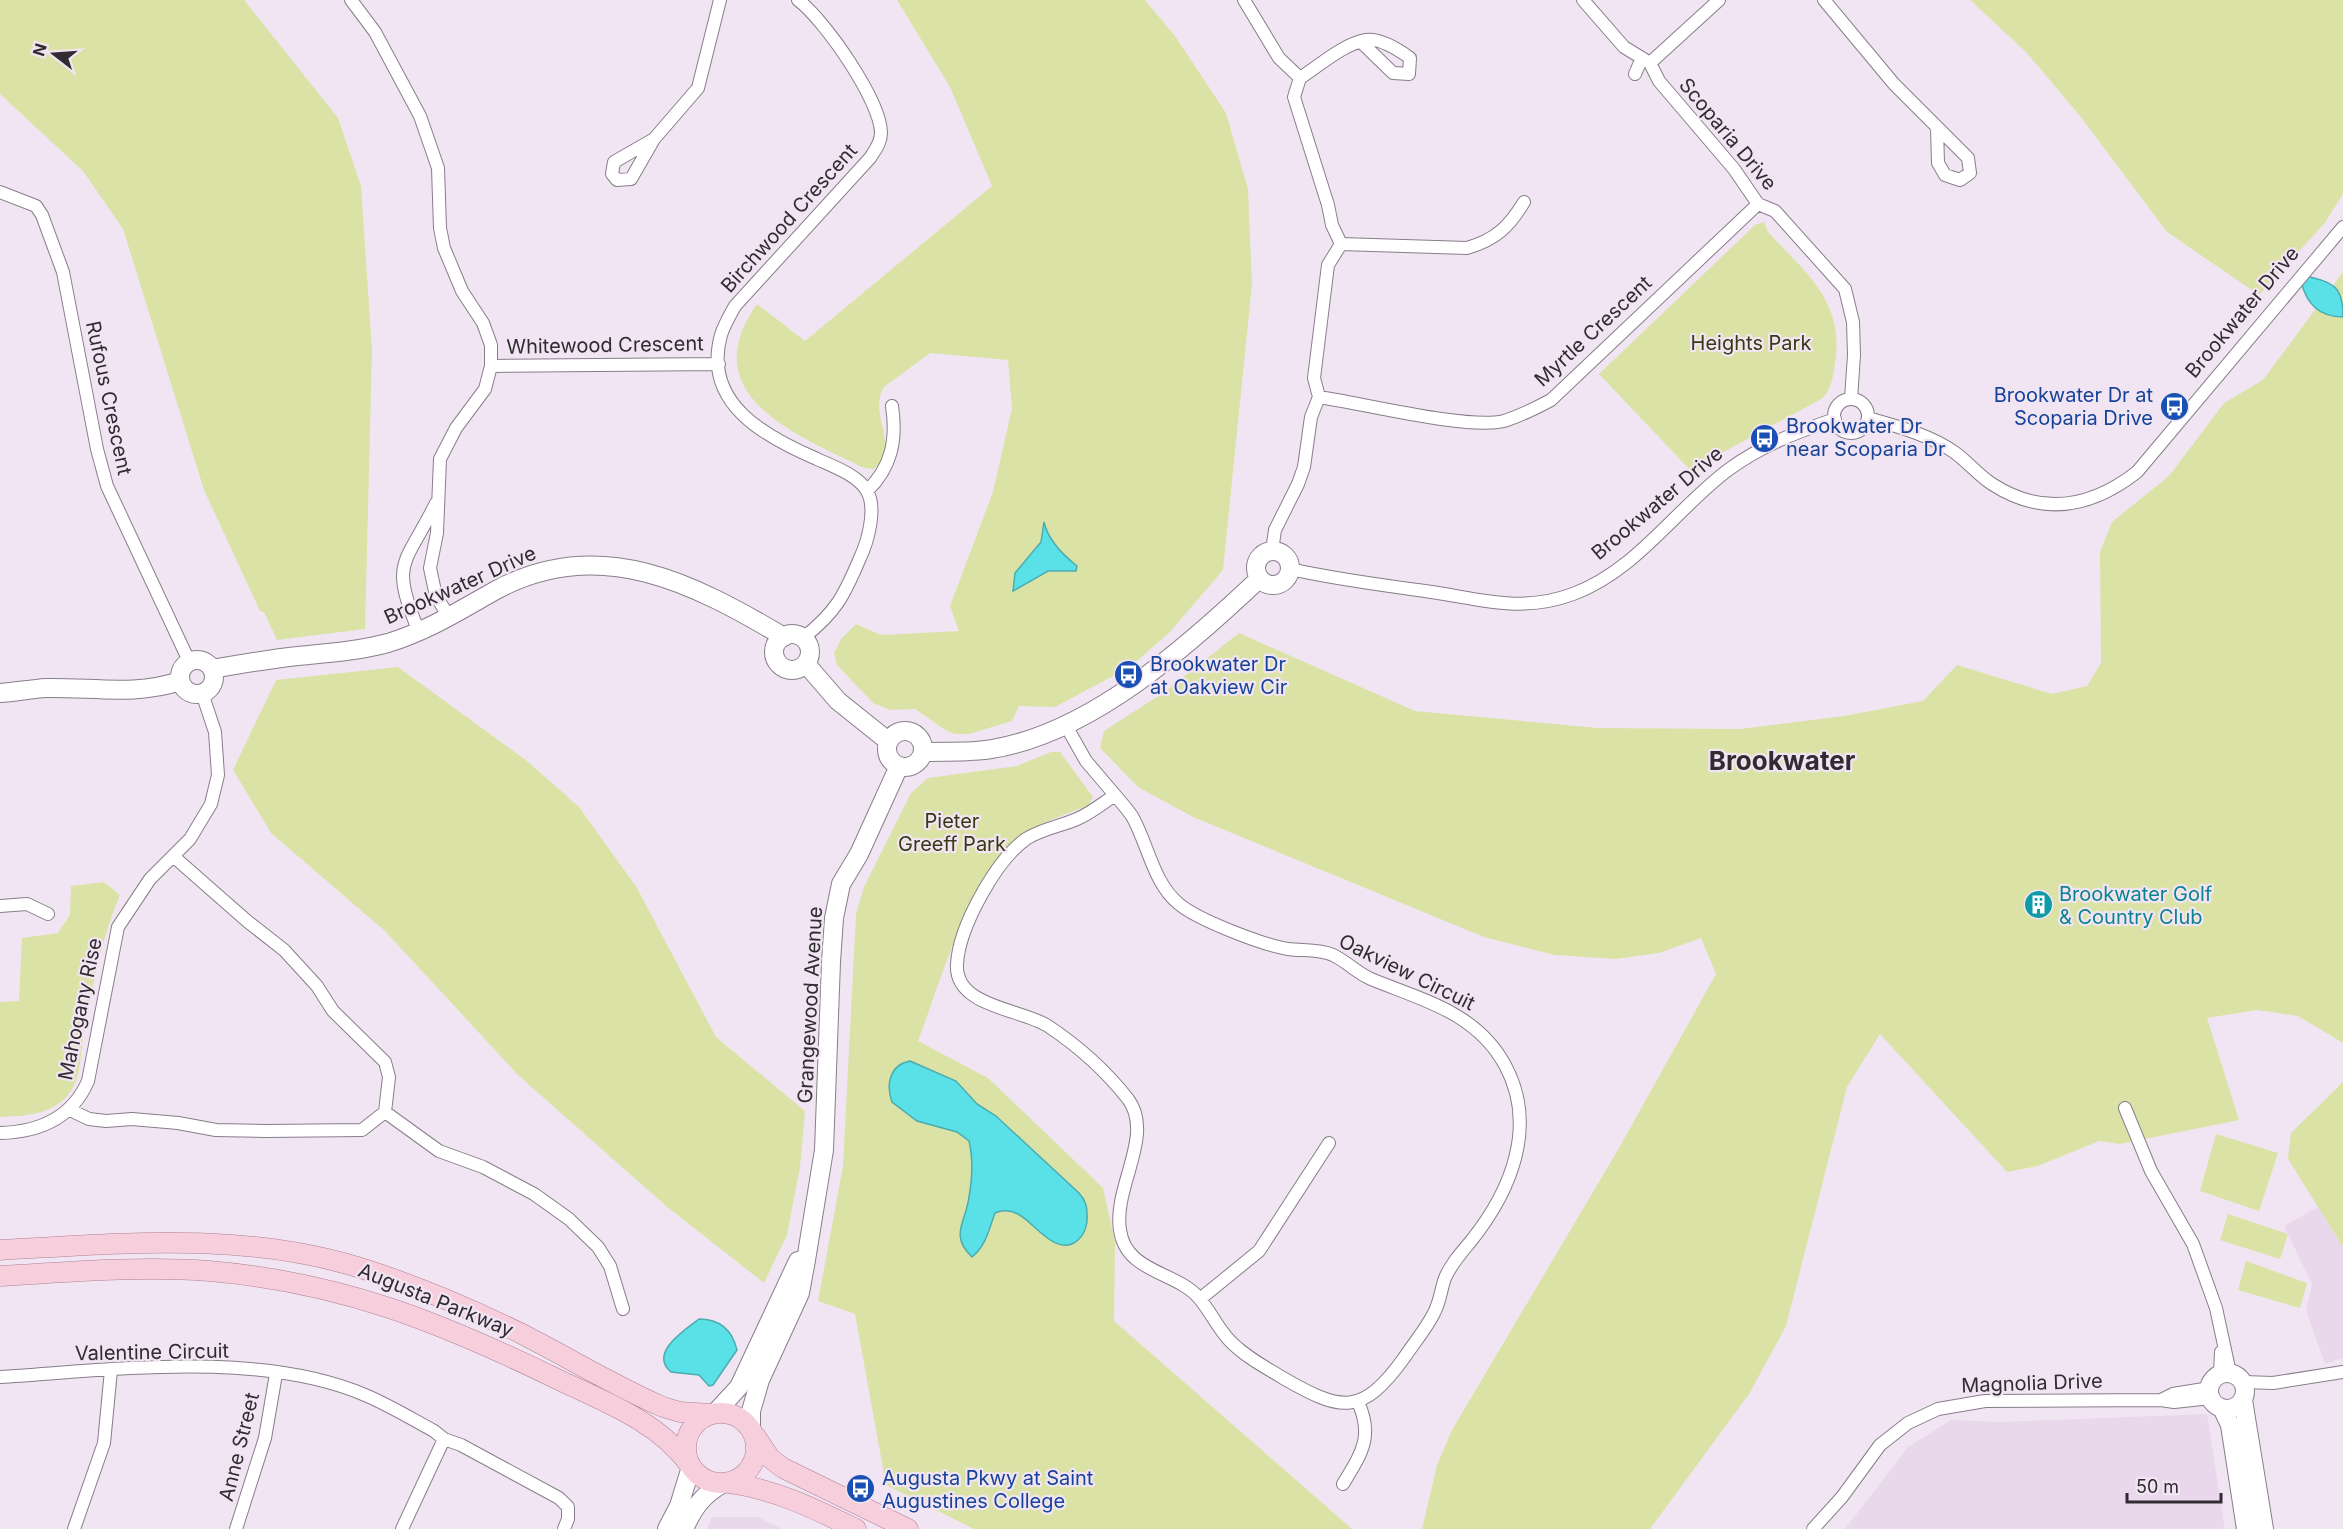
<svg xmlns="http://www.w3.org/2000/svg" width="2343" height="1529" font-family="Inter,sans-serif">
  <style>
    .built { fill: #e9d8eb }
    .green { fill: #dae3a5 }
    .water { fill: #59e1e7; stroke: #4dabb0; stroke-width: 1.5 }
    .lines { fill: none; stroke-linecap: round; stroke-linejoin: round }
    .street-casing { stroke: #887d8a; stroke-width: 14 }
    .secondary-casing { stroke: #887d8a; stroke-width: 20 }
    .primary-casing { stroke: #ae8091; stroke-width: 21 }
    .street { stroke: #fff; stroke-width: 12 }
    .secondary { stroke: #fff; stroke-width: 18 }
    .primary { stroke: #f7cedc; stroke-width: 20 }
    .labels { text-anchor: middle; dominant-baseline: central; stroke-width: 4.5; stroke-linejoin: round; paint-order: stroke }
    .street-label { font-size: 20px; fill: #302c31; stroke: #f2e5f3 }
    .park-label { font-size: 20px; fill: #363a13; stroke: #f2e5f3 }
    .transit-label { font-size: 20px; fill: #164399; stroke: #f2e5f3; text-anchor: start }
    .culture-label { font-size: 20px; fill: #0d838f; stroke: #f2e5f3; text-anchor: start }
    .district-label { font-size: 26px; font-weight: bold; fill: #302c31; stroke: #f2e5f3 }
  </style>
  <rect width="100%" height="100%" fill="#f2e5f3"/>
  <!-- built -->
  <path class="built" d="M2318,1207L2343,1247V1358L2325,1364L2306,1311L2312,1284L2284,1226Z
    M2207,1414L2225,1529H1845L1908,1447L1951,1420L2001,1422Z
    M712,1517H758L782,1529H707Z"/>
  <!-- green -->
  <path class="green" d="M0,0H244L338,118L361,186L372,350L365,629L277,640L264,612L260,611L204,490L123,229L83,171L0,94Z
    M897,0H1145L1175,36L1226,113L1248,189L1252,284L1223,570L1170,632L1130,667L1055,707L1019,706L1012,721L969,734H955L945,730L915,709L890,710L873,703L837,665L834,653L841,639L856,624L881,635L959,631L950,606L993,492L1012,408L1008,360L930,353L884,387C867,414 902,446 874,469L864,468C798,435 692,396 757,304L805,341L992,186L950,87Z
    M1970,0H2343V194L2324,224L2259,295L2167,232L2080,116L2026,52Z
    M1764,222L1768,232C1806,273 1845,302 1835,363C1833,377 1832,387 1823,398L1718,455L1694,474L1599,374L1755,225Z
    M2343,272V1043L2298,1016L2257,1010L2207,1018L2239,1120L2120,1144L2099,1141L2038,1166L2007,1172L1880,1034L1847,1087L1786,1326L1749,1394L1650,1529H1422L1437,1465L1452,1430L1619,1148L1716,974L1701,938L1659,953L1616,959L1555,955L1484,937L1193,817L1138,787L1100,748L1104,731L1163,693L1239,633L1415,711L1598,728L1740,729L1844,716L1923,701L1957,665L2052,694L2087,686L2101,663L2100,552L2112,522L2169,476L2224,403L2263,380Z
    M398,667L527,761L579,807L637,888L716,1037L805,1111L800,1167L787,1235L764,1283L666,1206L518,1075L385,931L271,833L233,770L276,680Z
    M1051,752H1060L1093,797L1089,805C1069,814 1044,820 1026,833C970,872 942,978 918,1041L988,1078L1103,1188L1115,1242L1114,1321L1352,1529H974L886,1485L855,1314L818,1301L843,1166L856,914L864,887L911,793L928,778L1017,766Z
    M104,882L120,895C101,939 93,986 84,1033C80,1054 82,1078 68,1095C51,1115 24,1116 0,1117V1002L19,1001L22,938L58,933L70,915L71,886Z
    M2343,1082V1247L2288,1159L2291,1133Z
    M2216,1134L2278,1153L2259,1211L2200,1191Z
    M2228,1214L2288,1234L2280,1259L2220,1240Z
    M2246,1261L2307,1283L2300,1308L2238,1290Z"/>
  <!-- water -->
  <path class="water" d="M2306,276C2335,283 2343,287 2343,317C2319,317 2307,304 2301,282Z
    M1044,522C1048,540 1063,555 1077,566L1076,571H1048L1013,591L1015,573L1041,542Z
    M910,1061L956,1081L977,1104L996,1116L1079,1193C1085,1200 1087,1205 1087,1214C1088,1223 1085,1234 1078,1240C1057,1259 1034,1222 1018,1214C1010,1210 1002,1210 995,1213C989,1229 986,1246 972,1257C949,1235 966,1222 969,1197C972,1180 973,1158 969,1141L957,1132L917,1121L892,1102C886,1085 889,1065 910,1061Z
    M699,1319C720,1319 732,1329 737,1350L713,1385L709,1386L699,1375L671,1372C648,1353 686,1329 699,1319Z"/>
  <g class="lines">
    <defs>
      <path id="street" d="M351,0L375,32L420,116L438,168L440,228L444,248L462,291L483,323L491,345V366L485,389L456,428L440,459L437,533L430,568L436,596L449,617
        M798,0C824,19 881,101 881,133C881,143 875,150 870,158L735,306C730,315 724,325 721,335C702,403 765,437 817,459C832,466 858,475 867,491C877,508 868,541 860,558C844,596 836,612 803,638
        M1244,0L1279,58L1300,78L1294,97L1328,205L1332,225L1341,244L1328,265L1314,378L1319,397L1311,417L1304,467L1298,484L1275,530L1272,551
        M1583,0L1624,47L1650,63L1659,81L1734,169L1758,204L1775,211L1845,289L1853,322L1854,355L1851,399
        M1824,0L1894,84L1968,158L1970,173L1960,180L1945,175L1938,163L1937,127
        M1650,63L1719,0
        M1635,74L1642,58
        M1300,78C1319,66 1343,44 1366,40C1381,38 1399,50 1410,58L1409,74L1393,73L1361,42
        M654,139L614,162L612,174L617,180L631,179L654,139L698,88L720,0
        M0,192L36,206L42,215L63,272L97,449L107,486L189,661
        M1341,244L1467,248C1495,240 1509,227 1524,202
        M491,366L719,364
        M1319,397C1361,403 1468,430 1504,421C1520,416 1536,408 1551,400L1758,204
        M1834 416a17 17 0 1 1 34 0a17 17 0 1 1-34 0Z
        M1868,418C1896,426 1930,435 1954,452C1967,461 1978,475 1992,484C2043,517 2092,507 2137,472L2343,227
        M867,491C892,467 897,439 892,406
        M1290,569C1335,579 1380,585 1425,591C1478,598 1519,614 1573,594C1636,571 1676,509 1728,470C1760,446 1797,432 1835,419
        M419,632C389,560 405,566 436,503
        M1065,724L1086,761L1115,795C1103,803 1091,813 1077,819C1061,826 1041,829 1026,839C996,860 959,927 957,964C954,1007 1022,1009 1048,1026C1078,1046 1106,1071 1128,1099C1155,1135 1113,1187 1120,1230C1126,1273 1176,1271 1199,1298C1211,1312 1218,1329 1231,1342C1246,1357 1265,1367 1283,1378C1342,1412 1362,1416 1404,1358C1414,1343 1426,1329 1434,1313C1440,1302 1441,1289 1445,1278C1451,1264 1461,1253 1471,1241C1511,1191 1538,1126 1505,1065C1476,1012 1422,1000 1371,979C1357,973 1346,961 1333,955C1319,949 1302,951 1288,949C1263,945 1198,920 1179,904C1153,883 1148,844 1132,816C1127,809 1121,802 1115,795
        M0,906L27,904L48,914
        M2125,1108L2151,1171L2193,1244L2216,1308L2230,1373
        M70,1110L89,1119L106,1121L132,1119L178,1123L216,1130L265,1131L362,1130L385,1112L389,1077L385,1062L333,1011L317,986L284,950L247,921L173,856
        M385,1112L439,1151L483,1167L534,1194L569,1219L598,1247L610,1266L623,1309
        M0,1133C39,1132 72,1118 88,1081L118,927L150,879L190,839L211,804L218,775L215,732L202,693
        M1200,1299L1259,1251L1329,1143
        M2220,1375L2221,1352
        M0,1377C112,1370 259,1350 365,1395C389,1405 412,1419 434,1431L444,1439L402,1529
        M2243,1382L2273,1383L2343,1372
        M2161,1400L2173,1394L2210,1388
        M444,1439L461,1445L559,1498L568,1507V1519L564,1529
        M1343,1484C1361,1454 1374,1437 1358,1402
        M74,1529L104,1443L111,1370
        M236,1529L265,1438L276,1374
        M1813,1529L1842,1497L1880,1445L1908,1423L1938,1409L1985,1401L2161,1400L2174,1402L2211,1398"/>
      <path id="secondary" d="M1256 568a17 17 0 1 1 34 0a17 17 0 1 1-34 0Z
        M774 652a18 18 0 1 1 36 0a18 18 0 1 1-36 0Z
        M180 677a17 17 0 1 1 34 0a17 17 0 1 1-34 0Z
        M806,664L838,701L888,741
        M212,669C241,664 269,659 298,656C328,653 358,651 388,643C428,631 462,609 498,589C600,535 693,583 784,637
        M0,693C15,692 31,689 46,688C92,687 136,696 180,681
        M887 749a18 18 0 1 1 36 0a18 18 0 1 1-36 0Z
        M923,752C946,751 969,753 992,749C1091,733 1188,646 1259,579
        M2209 1391a18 18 0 1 1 36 0a18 18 0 1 1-36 0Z
        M2243,1400L2264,1529
        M2222,1408L2230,1425L2246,1529
        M715,1413L739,1387L798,1261
        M751,1429V1411L760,1380L800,1293L806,1260L824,1150L831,962L834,918L841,884L859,854L899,766
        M667,1529L679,1506L691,1467
        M684,1529C693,1509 702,1495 722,1484"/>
      <path id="primary" d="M0,1250C124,1243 251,1231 370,1271C422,1288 473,1310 522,1334C569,1358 615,1386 663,1407L680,1412L711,1414
        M0,1276C69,1272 140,1266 209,1271C341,1282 440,1322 557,1379C605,1402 657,1421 689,1464
        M686 1448a35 35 0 1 1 70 0a35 35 0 1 1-70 0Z
        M756,1437L770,1458L783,1468L908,1529
        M729,1483C775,1489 815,1509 856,1529"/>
    </defs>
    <!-- street casing -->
    <use href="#street" class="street-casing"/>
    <!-- secondary casing -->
    <use href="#secondary" class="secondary-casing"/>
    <!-- primary casing -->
    <use href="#primary" class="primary-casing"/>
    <!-- street -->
    <use href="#street" class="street"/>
    <!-- secondary -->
    <use href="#secondary" class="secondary"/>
    <!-- primary -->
    <use href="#primary" class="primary"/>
  </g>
  <!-- icons -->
  <defs>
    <symbol id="bus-disc" viewBox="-11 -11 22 22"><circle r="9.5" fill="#1a4fb4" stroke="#f2e5f3"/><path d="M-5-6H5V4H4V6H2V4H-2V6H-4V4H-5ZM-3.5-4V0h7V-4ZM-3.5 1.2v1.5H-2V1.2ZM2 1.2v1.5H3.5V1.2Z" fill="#fff"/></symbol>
    <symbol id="building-disc" viewBox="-11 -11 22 22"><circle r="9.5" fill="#0f9aa8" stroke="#f2e5f3"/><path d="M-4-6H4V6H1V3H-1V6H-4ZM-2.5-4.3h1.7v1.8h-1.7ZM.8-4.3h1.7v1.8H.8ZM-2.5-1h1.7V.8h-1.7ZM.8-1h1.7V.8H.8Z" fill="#fff"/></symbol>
  </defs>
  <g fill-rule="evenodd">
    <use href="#bus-disc" x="2158" y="390" width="33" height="33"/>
    <use href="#bus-disc" x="1748" y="422" width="33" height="33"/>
    <use href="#bus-disc" x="1112" y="658" width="33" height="33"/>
    <use href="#building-disc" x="2022" y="888" width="33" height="33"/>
    <use href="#bus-disc" x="844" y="1472" width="33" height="33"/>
  </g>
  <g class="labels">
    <!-- street labels -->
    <g class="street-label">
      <text transform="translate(1728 134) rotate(50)">Scoparia Drive</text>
      <text transform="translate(789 218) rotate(-48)">Birchwood Crescent</text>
      <text transform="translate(2242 312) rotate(-50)">Brookwater Drive</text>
      <text transform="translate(1593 331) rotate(-43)">Myrtle Crescent</text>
      <text transform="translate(605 345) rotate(-1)">Whitewood Crescent</text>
      <text transform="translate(109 398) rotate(78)">Rufous Crescent</text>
      <text transform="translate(1657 503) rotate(-40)">Brookwater Drive</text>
      <text transform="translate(460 585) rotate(-24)">Brookwater Drive</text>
      <text transform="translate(1407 972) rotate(26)">Oakview Circuit</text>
      <text transform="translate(810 1005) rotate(-87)">Grangewood Avenue</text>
      <text transform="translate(80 1009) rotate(-78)">Mahogany Rise</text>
      <text transform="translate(436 1300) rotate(22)">Augusta Parkway</text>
      <text transform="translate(152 1352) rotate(-1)">Valentine Circuit</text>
      <text transform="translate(2032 1383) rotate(-2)">Magnolia Drive</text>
      <text transform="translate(239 1447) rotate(-76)">Anne Street</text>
    </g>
    <!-- park labels -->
    <g class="park-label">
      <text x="1751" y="343">Heights Park</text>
      <text x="952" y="821">Pieter<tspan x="952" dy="23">Greeff Park</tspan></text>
    </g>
    <!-- transit labels -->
    <g class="transit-label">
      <text x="2153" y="395" text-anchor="end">Brookwater Dr at<tspan x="2153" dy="23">Scoparia Drive</tspan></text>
      <text x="1786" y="426">Brookwater Dr<tspan x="1786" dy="23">near Scoparia Dr</tspan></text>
      <text x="1150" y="664">Brookwater Dr<tspan x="1150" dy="23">at Oakview Cir</tspan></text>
      <text x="882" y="1478">Augusta Pkwy at Saint<tspan x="882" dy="23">Augustines College</tspan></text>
    </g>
    <!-- culture labels -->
    <g class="culture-label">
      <text x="2059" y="894">Brookwater Golf<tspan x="2059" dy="23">&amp; Country Club</tspan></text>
    </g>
    <!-- district labels -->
    <g class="district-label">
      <text x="1782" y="760">Brookwater</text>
    </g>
  </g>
  <!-- north arrow -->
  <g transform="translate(54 54) rotate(287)" stroke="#f2e5f3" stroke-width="4.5" paint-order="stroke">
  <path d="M0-4.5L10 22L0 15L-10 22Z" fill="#302c31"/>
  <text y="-9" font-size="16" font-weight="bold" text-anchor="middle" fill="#302c31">N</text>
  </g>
  <!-- scale -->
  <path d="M2127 1493v9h94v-9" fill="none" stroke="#302c31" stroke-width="3"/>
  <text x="2136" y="1493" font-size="18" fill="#302c31" stroke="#f2e5f3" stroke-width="4.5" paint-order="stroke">50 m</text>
</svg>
